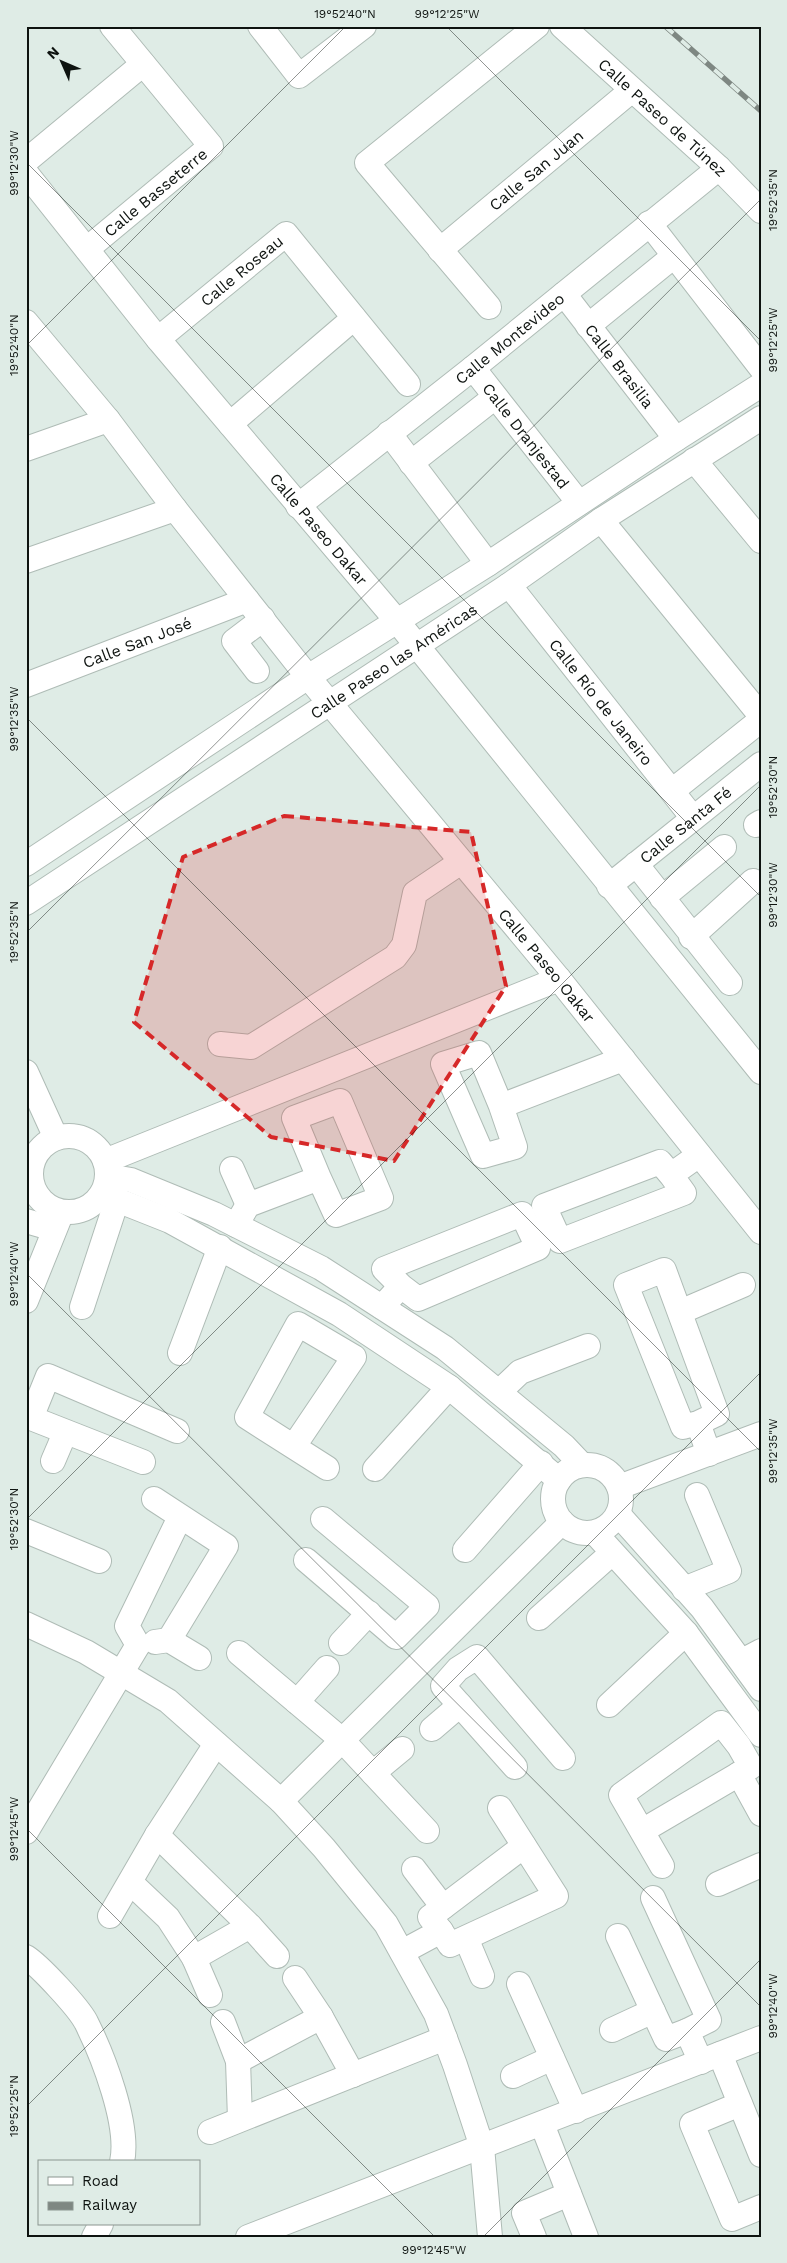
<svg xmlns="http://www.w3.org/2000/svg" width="787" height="2263" font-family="'Work Sans',sans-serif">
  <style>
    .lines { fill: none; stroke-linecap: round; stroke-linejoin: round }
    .minor-casing { stroke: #afbcb6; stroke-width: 26 }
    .minor { stroke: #fff; stroke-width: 24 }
    .rail-casing { stroke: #7e8782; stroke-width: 5.5 }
    .rail { stroke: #dfece6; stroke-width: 4; stroke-dasharray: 11; stroke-linecap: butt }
    .marked { fill: #d62828; fill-opacity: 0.2; stroke: #d62828; stroke-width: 4; stroke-dasharray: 10 6; stroke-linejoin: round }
    .ticks { fill: none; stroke: #0e1310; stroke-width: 1; stroke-opacity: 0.45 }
    .labels { text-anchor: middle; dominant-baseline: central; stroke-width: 5; stroke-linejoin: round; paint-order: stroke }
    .street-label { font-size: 16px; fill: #0e1310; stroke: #dfece6 }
    .neatline { fill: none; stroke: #0e1310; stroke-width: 2 }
    .ticks-label { font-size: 12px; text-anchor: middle; fill: #0e1310 }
  </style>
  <rect width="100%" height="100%" fill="#dfece6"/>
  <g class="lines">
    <defs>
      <g id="minor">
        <path d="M260,26L299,76L364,26"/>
        <path id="s1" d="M562,26L719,168L761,211"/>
        <path d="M26,161L143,64"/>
        <path id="s2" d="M26,173L158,339L397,621L761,1072"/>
        <path d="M649,223L761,368"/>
        <path id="s3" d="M87,249L211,146L112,26"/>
        <path id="s4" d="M440,250L632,90"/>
        <path id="s5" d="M564,294L676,439"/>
        <path d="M489,307L367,163L537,26"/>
        <path id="s6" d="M26,322L108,420L175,509L308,677L559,979L761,1232"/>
        <path d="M588,326L674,256"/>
        <path id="s7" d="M158,339L286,234L408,384"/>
        <path id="s8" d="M473,368L579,503"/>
        <path d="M230,424L354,318"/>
        <path d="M389,433L488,564"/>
        <path d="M26,449L108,420"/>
        <path d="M694,460L761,541"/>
        <path d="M411,463L495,397"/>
        <path id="s9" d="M298,506L473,368L719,168"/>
        <path d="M601,520L761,716"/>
        <path d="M26,561L175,509"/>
        <path id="s10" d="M509,585L693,818"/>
        <path d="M257,671L234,641L263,619"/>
        <path id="s11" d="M26,685L247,600"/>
        <path d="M672,791L761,720"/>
        <path d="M756,825L761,822"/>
        <path d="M26,864L308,677L488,564L676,439L761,385"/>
        <path d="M636,864L730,983"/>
        <path id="s12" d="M609,886L761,764"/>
        <path d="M662,898L724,847"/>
        <path id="s13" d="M26,903L509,585L601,520L761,418"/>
        <path d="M691,937L753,881"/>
        <path d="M220,1044L251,1047L395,957L404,945L415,893L461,862"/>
        <path d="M26,1072L56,1138"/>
        <path d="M501,1106L515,1147L483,1156L443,1064L479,1053L501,1106L623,1059"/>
        <circle cx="69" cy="1174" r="38"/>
        <path d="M105,1161L559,979"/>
        <path d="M232,1169L248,1205"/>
        <path d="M671,1175L684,1193L560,1241L544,1206L660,1162L671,1175L699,1155"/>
        <path d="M108,1176L131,1180L214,1214L321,1268L445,1348L564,1446L582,1465"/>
        <path d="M101,1196L117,1200L170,1221L339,1314L449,1387L559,1480"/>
        <path d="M26,1221L54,1229"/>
        <path d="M236,1225L248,1205L319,1178L294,1118L340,1101L381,1198L336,1215L319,1178"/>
        <path d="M26,1301L62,1212"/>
        <path d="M82,1307L117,1200"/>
        <path d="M382,1307L401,1286L384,1269L522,1214L538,1248L418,1299L401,1286"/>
        <path d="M680,1312L743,1285"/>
        <path d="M180,1353L220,1247"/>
        <path d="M499,1392L520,1372L588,1346"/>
        <path d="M698,1423L717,1414L664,1270L626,1285L683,1427L698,1423L709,1454"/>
        <path d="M294,1446L354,1357L298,1324L247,1417L327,1468"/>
        <path d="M53,1461L65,1433"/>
        <path d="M143,1462L31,1418L48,1376L177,1431"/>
        <circle cx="587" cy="1499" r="34"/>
        <path d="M375,1469L449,1387"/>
        <path d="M619,1487L761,1434"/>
        <path d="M154,1499L226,1546L169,1640"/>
        <path d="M618,1514L702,1608L761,1689"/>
        <path d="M26,1531L99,1561"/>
        <path d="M595,1533L686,1633L761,1735"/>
        <path d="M465,1550L541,1463"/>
        <path d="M306,1560L396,1637L427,1606L323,1519"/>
        <path d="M684,1589L729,1571L697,1495"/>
        <path d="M539,1618L612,1553"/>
        <path d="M26,1624L86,1652L168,1701L281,1801L324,1848L386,1924L436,2014L455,2065L482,2147L490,2237"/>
        <path d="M155,1642L169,1640L199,1658"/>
        <path d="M341,1643L369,1613"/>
        <path d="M138,1645L127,1626L180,1517"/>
        <path d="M239,1653L342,1740L427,1831"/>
        <path d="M742,1661L761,1651"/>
        <path d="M297,1702L327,1668"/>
        <path d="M609,1705L686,1633"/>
        <path d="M432,1729L460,1705"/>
        <path d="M515,1767L443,1686L458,1669L477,1657L563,1758"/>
        <path d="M373,1773L402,1749"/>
        <path d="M739,1774L761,1814"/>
        <path d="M281,1801L562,1522"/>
        <path d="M642,1831L751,1767L739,1746L721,1723L621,1795L662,1866"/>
        <path d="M26,1832L138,1645"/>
        <path d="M157,1835L250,1926L277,1956"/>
        <path d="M414,1869L443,1907"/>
        <path d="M131,1883L168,1918L194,1958L210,1995"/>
        <path d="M718,1884L761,1865"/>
        <path d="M653,1898L709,2020L687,2031L701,2062"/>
        <path d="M110,1916L157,1835L216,1744"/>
        <path d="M441,1931L450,1945L556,1896L500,1808"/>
        <path d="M618,1936L666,2039L687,2031"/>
        <path d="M466,1938L482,1976"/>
        <path d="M402,1952L441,1931L430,1917L524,1846"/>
        <path d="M26,1957C40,1966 78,2007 86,2022C103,2056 130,2125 122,2162"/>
        <path d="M194,1958L250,1926"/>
        <path d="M295,1978L321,2017L353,2075"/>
        <path d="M519,1984L576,2111"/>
        <path d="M223,2022L238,2061L240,2119"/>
        <path d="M612,2030L653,2011"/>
        <path d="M720,2054L761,2155"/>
        <path d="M238,2061L321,2017"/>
        <path d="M513,2076L552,2058"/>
        <path d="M740,2104L692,2124L732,2219L761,2207"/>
        <path d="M542,2124L586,2237"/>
        <path d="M210,2132L445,2038"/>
        <path d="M94,2237L101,2224"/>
        <path d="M248,2237L761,2038"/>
        <path d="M534,2237L524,2213L569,2194"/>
      </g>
    </defs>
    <!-- minor casing -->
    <use href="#minor" class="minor-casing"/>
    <!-- minor -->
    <use href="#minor" class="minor"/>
    <defs>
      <path id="rail" d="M665,26L761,111"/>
    </defs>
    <!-- rail casing -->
    <use href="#rail" class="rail-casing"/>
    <!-- rail -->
    <use href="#rail" class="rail"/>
  </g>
  <!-- marked area -->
  <path class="marked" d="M284,816L471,832L506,986L394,1161L271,1137L134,1022L183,857Z"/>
  <!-- ticks -->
  <path class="ticks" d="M446,26L761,341M26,162L761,897M26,346L346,26M26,717L761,1452M26,933L761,199M26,1273L761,2007M26,1520L761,785M26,1828L435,2237M26,2107L761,1372M483,2237L761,1959"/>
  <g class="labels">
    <!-- street labels -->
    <g class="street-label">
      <text stroke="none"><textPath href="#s1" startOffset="136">Calle Paseo de Túnez</textPath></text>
      <text stroke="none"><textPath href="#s4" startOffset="125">Calle San Juan</textPath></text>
      <text stroke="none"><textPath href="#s3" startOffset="89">Calle Basseterre</textPath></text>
      <text stroke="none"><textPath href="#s7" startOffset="108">Calle Roseau</textPath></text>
      <text stroke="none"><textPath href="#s9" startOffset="270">Calle Montevideo</textPath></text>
      <text stroke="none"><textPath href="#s5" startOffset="91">Calle Brasilia</textPath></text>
      <text stroke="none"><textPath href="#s8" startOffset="86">Calle Dranjestad</textPath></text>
      <text stroke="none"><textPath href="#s2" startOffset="461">Calle Paseo Dakar</textPath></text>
      <text stroke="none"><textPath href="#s11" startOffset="119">Calle San José</textPath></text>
      <text stroke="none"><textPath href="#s13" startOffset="440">Calle Paseo las Américas</textPath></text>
      <text stroke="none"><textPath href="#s10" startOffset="149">Calle Río de Janeiro</textPath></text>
      <text stroke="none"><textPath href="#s12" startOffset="98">Calle Santa Fé</textPath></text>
      <text stroke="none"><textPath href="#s6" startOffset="828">Calle Paseo Oakar</textPath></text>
    </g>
  </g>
  <!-- border -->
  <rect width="787" height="2263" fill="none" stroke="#dfece6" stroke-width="55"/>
  <!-- legend -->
  <rect x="38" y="2160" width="162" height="65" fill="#dfece6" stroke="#8b9590"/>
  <rect x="48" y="2177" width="25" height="8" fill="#ffffff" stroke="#8b9590"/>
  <text x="82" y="2186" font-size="15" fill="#0e1310">Road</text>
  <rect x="48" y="2202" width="25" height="8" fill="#7e8782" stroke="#8b9590"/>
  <text x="82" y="2210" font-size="15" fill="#0e1310">Railway</text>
  <!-- north arrow -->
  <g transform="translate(62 62) rotate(315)" stroke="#dfece6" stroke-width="4" paint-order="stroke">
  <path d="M0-4L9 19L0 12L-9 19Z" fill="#0e1310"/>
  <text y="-8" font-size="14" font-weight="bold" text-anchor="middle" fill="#0e1310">N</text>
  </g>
  <rect x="28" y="28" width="732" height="2208" class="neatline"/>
  <g class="ticks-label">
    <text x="345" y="18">19°52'40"N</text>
    <text x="447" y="18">99°12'25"W</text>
    <text transform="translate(14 163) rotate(-90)" y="4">99°12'30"W</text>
    <text transform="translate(773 200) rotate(-90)" y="4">19°52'35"N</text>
    <text transform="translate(773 340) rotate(-90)" y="4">99°12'25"W</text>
    <text transform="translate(14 345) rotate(-90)" y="4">19°52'40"N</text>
    <text transform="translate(14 719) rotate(-90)" y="4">99°12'35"W</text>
    <text transform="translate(773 787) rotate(-90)" y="4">19°52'30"N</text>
    <text transform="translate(773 895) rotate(-90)" y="4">99°12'30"W</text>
    <text transform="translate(14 932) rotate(-90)" y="4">19°52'35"N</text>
    <text transform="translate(14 1274) rotate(-90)" y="4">99°12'40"W</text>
    <text transform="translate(773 1451) rotate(-90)" y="4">99°12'35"W</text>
    <text transform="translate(14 1519) rotate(-90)" y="4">19°52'30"N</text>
    <text transform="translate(14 1829) rotate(-90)" y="4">99°12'45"W</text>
    <text transform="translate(773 2006) rotate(-90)" y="4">99°12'40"W</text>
    <text transform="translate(14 2106) rotate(-90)" y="4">19°52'25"N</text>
    <text x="434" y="2254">99°12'45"W</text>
  </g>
</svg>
